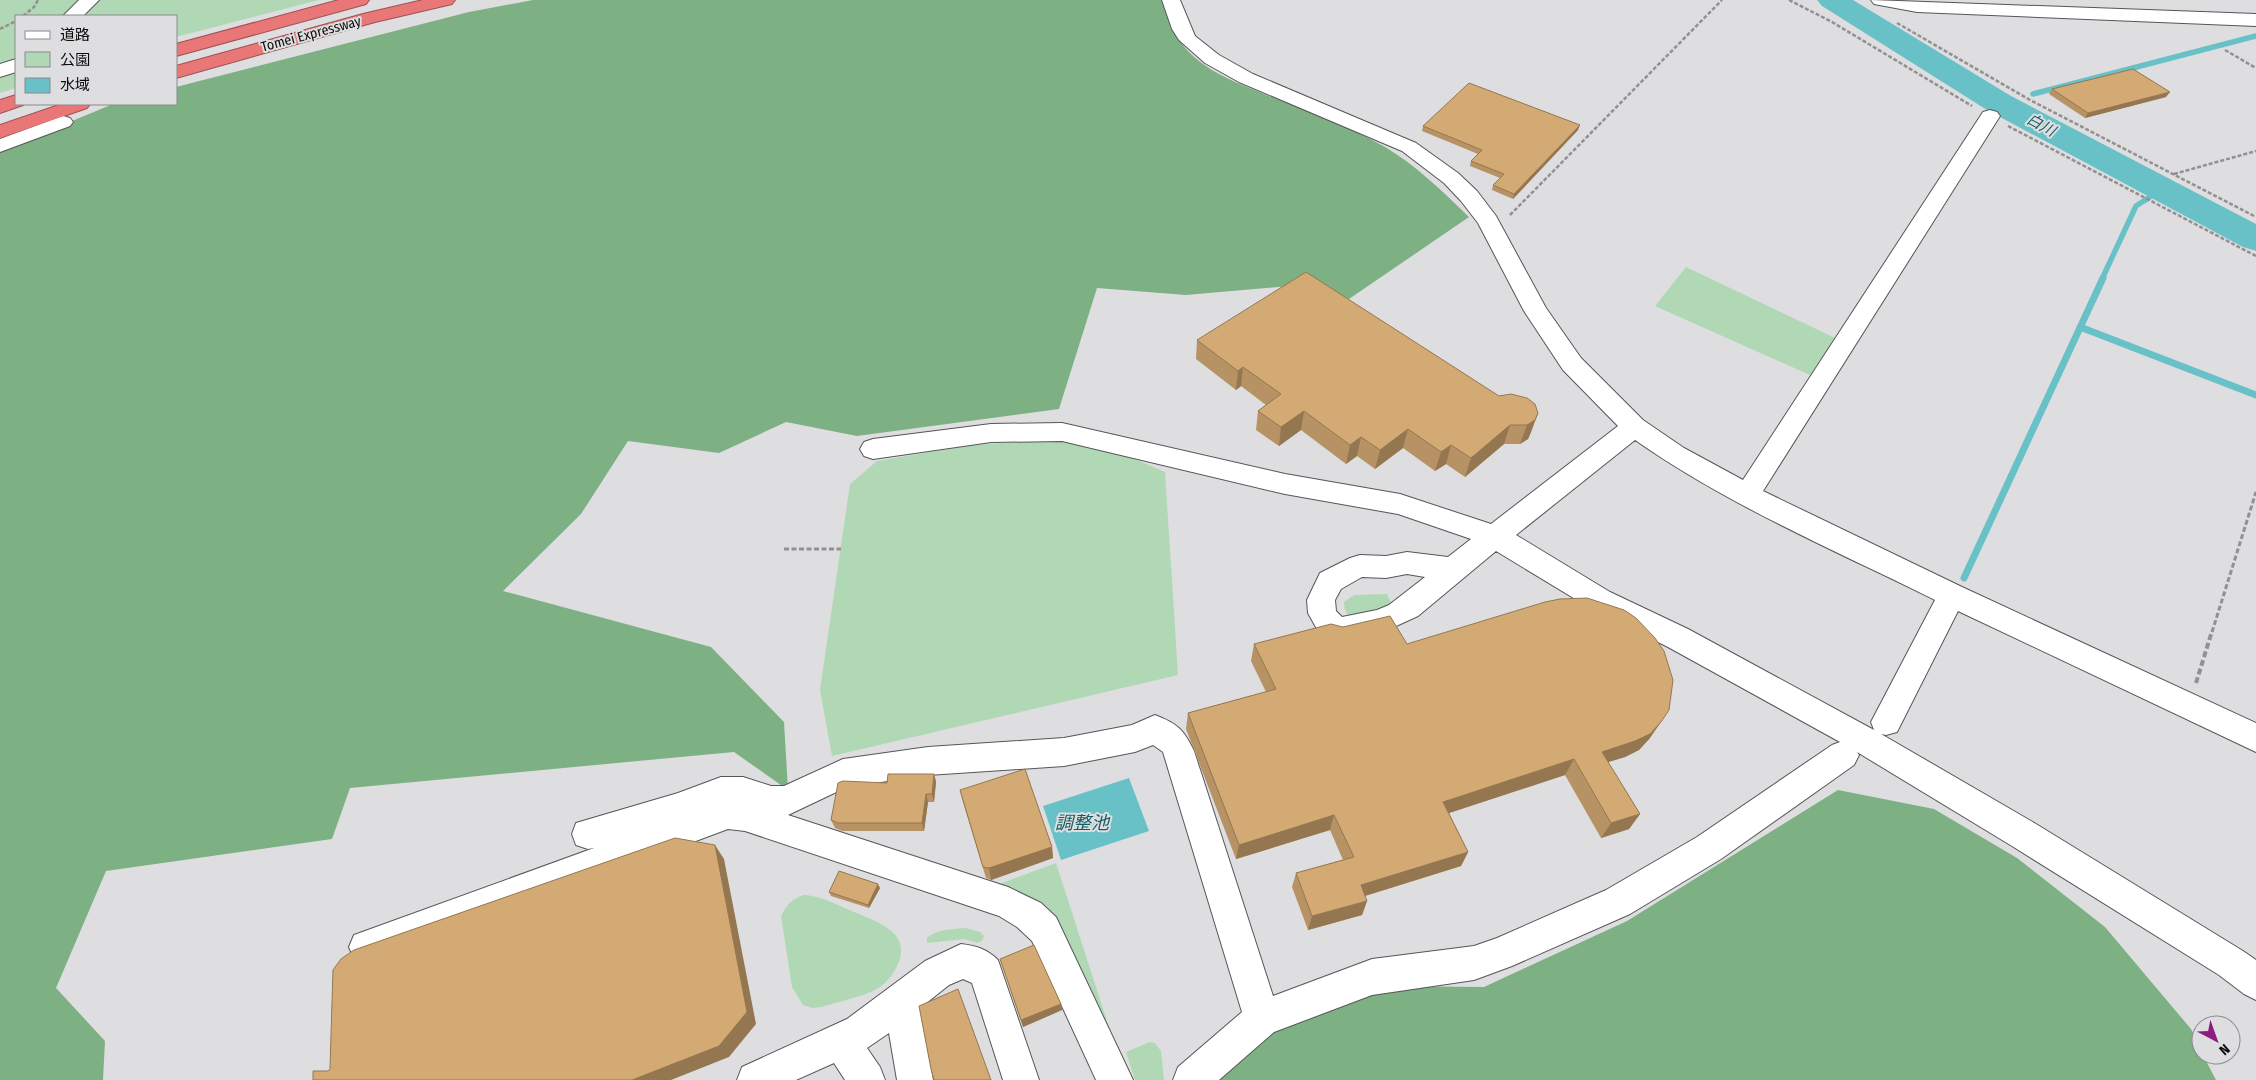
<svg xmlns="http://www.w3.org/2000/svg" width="2256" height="1080" font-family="'Fira Sans Condensed','Noto Sans JP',sans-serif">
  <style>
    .green { fill: #b0d8b4 }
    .forest { fill: #7db083 }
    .water { fill: #69c1c8 }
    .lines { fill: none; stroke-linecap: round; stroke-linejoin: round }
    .stream-far1 { stroke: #69c1c8; stroke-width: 5.5 }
    .stream { stroke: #69c1c8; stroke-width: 7 }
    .river { fill: #69c1c8; fill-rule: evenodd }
    .minor-casing { stroke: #565658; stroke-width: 2 }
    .highway-casing { stroke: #9c5253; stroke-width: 2 }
    .path-far2 { stroke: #919192; stroke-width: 2.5; stroke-dasharray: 4 2; stroke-linecap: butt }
    .path-far1 { stroke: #919192; stroke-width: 3; stroke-dasharray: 5 2.5; stroke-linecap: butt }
    .path { stroke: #919192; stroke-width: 4; stroke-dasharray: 6 3; stroke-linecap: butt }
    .minor { fill: #fff; fill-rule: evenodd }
    .highway { fill: #e97778; fill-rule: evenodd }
    .wall { fill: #b69264 }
    .shaded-wall { fill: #947751 }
    .building { fill: #d4aa74; stroke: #947751 }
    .labels { text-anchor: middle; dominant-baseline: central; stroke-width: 4; stroke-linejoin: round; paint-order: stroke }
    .far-street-label { font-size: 14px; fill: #0c0c0d; stroke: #dedee0 }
    .far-water-label { font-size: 15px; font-style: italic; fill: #125e64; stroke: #dedee0 }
    .water-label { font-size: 18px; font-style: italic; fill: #125e64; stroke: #dedee0 }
  </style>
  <rect width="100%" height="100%" fill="#dedee0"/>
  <!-- green -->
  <path class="green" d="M0,0H319L176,37V16H16V88L0,93Z
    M1686,267L1835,338L1810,375L1655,306Z
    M1049,440L1096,443L1165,472L1178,675L832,756L820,690L850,484L877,461L973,445Z
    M1387,594L1393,607L1355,622C1348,616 1344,612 1344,602L1354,595Z
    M1056,863L1126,1080L1064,962L991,887Z
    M804,895C823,896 841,907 859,914C885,925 914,936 895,970C890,979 882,987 873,991C857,998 838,1002 821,1007L813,1008L803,1005L792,987L781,916C787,904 792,899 804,895Z
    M966,928L980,932L984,936L982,941L977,943L965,939L927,943V938C937,929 953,929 966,928Z
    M1150,1042L1155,1043L1161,1051L1164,1080H1135L1126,1052Z"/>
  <!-- forest -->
  <path class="forest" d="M533,0H1162C1169,19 1175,39 1190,53C1212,75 1245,86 1274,98C1311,113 1350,127 1385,147C1416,165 1443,192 1469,217L1349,299L1314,284L1186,295L1097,288L1059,409L857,436L786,422L719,453L628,441L581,514L503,591L711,647L784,722L788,790L734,752L350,788L332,839L106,871L56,988L105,1041L103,1080H0V151L113,104H176V87L469,12Z
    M1838,790L1934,809L2017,858L2105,927L2191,1029L2201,1050V1055H2203L2216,1080H1220L1270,1034L1382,986L1484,987L1627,921Z"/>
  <!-- water -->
  <path class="water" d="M1129,778L1149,831L1061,860L1043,806Z"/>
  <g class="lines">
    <!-- stream-far1 -->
    <path class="stream-far1" d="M2033,94L2256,36
      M2102,279L2136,206L2162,189"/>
    <!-- stream -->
    <path class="stream" d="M2080,327L2256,395
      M1964,578L2103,278"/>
    <!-- river -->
    <path class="river" d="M1817,0H1853L2011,96L2256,224V251L2243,247L1987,110L1822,6Z"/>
    <defs>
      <path id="minor" d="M79,0H99L83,16H63Z
        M1162,0H1180L1195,36L1219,55L1253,74L1416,143L1458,173L1477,191L1496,216L1546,308L1581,358L1643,420L1684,448L1743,480L1983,112L1990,110L1997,112L2000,116L1763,491L1962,587L2256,723V752L1958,611L1897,732L1886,735L1881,734L2036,824L2243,951L2256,960V1000L2244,994L2219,975L2012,846L1857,752L1859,755L1854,765L1721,859L1630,914L1512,966L1474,980L1372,995L1274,1032L1219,1080H1173L1178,1067L1242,1012L1163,752L1153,745L1135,752L1064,766L928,775L847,787L788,815L1008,887L1041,903L1056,917L1133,1080H1096L1032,941L1017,927L999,916L745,831L728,829L366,964L354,959L349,947L354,935L594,848L588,849L576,845L572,834L576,823L678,793L721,777H743L771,786H784L843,759L928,747L1064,738L1132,725L1155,715C1178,724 1184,730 1194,751L1273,996L1372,959L1474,946L1497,938L1606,890L1697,837L1832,745L1840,742L1668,647L1590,608L1496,551L1418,616L1383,632L1338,642L1328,639L1318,631L1308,613L1307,600L1320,573L1350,558L1360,555L1386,556L1407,552L1448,557L1471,539L1398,514L1285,494L1062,441L991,442L873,459L864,456L860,449L864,442L873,439L991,424L1062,423L1285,474L1400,494L1491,524L1618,426L1563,370L1524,311L1478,223L1461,201L1444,183L1402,151L1239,82L1205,63L1179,40L1172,29ZM1635,440C1728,505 1834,550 1935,600L1871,722L1874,730L1688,629L1610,592L1516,535ZM1407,574L1425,577L1389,605L1377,610L1342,617L1336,611L1335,600L1341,589L1362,577L1386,578Z
        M1871,0L2256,14V26L1917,12L1874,4Z
        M16,59V72L0,77V64Z
        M63,116L70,118L73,122L70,126L0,152V139Z
        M961,944C977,946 987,949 998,960L1039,1080H1003L972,983L963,979L949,985L920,1008L933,1080H897L889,1033L867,1048L880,1067L885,1080H845L834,1063L796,1080H737L742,1067L847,1019L925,961Z"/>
      <path id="highway" d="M339,0H369L366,4L176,56V44Z
        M423,0H455L452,4L375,22L176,78V66L363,14Z
        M16,95V104H24L23,105L0,113V100Z
        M62,104H90L87,108L0,138V125Z"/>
    </defs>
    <!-- minor casing -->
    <use href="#minor" class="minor-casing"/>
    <!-- highway casing -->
    <use href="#highway" class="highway-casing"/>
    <!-- path-far2 -->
    <path class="path-far2" d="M1789,0L1832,22L1972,106
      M23,16L34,7L38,0
      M1897,23L2030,100L2256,217
      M0,29L16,21
      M2225,50L2256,68
      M2008,126L2256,256
      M2174,174L2256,151
      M1510,215L1722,0"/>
    <!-- path-far1 -->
    <path class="path-far1" d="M784,549H841
      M2212,632L2256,492"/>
    <!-- path -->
    <path class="path" d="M2196,683L2212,631"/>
    <!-- minor -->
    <use href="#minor" class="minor"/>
    <!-- highway -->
    <use href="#highway" class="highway"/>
  </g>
  <!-- wall -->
  <path class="wall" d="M2052,89L2166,97L2085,118L2049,94Z
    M1423,126L1578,130L1513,199L1492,190L1493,185L1500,178L1470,166L1471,161L1478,154L1422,131Z
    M1197,340L1499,396L1538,413L1531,432L1528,439L1520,444H1504L1465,477L1446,464L1435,471L1403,448L1375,469L1357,456L1346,464L1301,430L1279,446L1256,430L1258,411L1266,405L1241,386L1236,390L1196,359Z
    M1254,644H1407L1650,738L1639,750L1625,757L1608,762L1640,814L1629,829L1601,838L1565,775L1449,813L1468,852L1461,866L1365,896L1367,901L1362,915L1308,930L1292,887L1296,873L1343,860L1330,830L1236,859L1186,729L1188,713L1266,692L1251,661Z
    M934,774L936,782L934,802H928L924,831H842L835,828L831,820Z
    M960,790L1052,847L1053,858L991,880L986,878L963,802Z
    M880,888L869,908L831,896L829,892Z
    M1000,959L1061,1004L1062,1010L1023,1027Z"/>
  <!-- shaded-wall -->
  <path class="shaded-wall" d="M2170,92L2166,97L2085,118L2088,113Z
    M1580,125L1578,130L1513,199L1514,194Z
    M1243,367L1241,386L1236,390L1238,371Z
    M1304,411L1301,430L1279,446L1281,427Z
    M1538,413L1531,432L1528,439L1520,444L1527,425Z
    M1510,425L1504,444L1465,477L1471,458Z
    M1408,429L1403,448L1375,469L1380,450Z
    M1361,437L1357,456L1346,464L1350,445Z
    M1451,445L1446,464L1435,471L1441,452Z
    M1661,722L1650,738L1639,750L1625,757L1592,767L1602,752Z
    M1574,759L1565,775L1437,817L1443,802Z
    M934,774L936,782L934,802L932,794Z
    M926,794L928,802L924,831L922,823Z
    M1640,814L1629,829L1601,838L1611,823Z
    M1334,815L1330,830L1236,859L1239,845Z
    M715,845L724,859L756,1024L729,1057L671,1080H632Z
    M1052,847L1053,858L991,880L989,868Z
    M1468,852L1461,866L1355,899L1361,885Z
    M878,884L880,888L869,908L868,905Z
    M1367,901L1362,915L1308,930L1312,916Z
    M1061,1004L1062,1010L1023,1027L1021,1020Z"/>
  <!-- building -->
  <path class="building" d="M2133,69L2170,92L2088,113L2052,89Z
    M1469,83L1580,125L1514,194L1493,185L1504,174L1471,161L1482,150L1423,126Z
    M1306,272L1499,396L1511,394L1527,398L1535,404L1538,413L1535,420L1527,425H1510L1471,458L1451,445L1441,452L1408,429L1380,450L1361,437L1350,445L1304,411L1281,427L1258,411L1281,394L1243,367L1238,371L1197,340Z
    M1587,598L1624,610L1636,618L1655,638L1664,651L1673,680L1669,710L1661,722L1650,734L1635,741L1602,752L1640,814L1611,823L1574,759L1443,802L1468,852L1361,885L1367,901L1312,916L1296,873L1354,857L1334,815L1239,845L1188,713L1276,689L1254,644L1331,624L1343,627L1390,616L1407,644L1545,602L1560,599Z
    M1025,769L1052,847L989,868L983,867L960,790Z
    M888,774H934L932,794H926L922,823H838L831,820L838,783L843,781L887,783Z
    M675,838L715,845L747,1012L719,1046L632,1080H313V1071H328L330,1069L333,970L341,959L354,950Z
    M839,871L878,884L868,905L829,892Z
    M1034,945L1061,1004L1021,1020L1000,959Z
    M958,989L991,1080H934L931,1069L919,1006Z"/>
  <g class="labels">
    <!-- far-street labels -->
    <g class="far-street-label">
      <text transform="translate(311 34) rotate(-15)">Tomei Expressway</text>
    </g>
    <!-- far-water labels -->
    <g class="far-water-label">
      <text transform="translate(2041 125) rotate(28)">白川</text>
    </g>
    <!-- water labels -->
    <g class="water-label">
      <text x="1082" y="823">調整池</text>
    </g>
  </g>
  <!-- legend -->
  <rect x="15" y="15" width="162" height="90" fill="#dedee0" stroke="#8a8a8c"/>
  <rect x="25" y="31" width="25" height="8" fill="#ffffff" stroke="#8a8a8c"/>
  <text x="60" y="40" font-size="15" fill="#0c0c0d">道路</text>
  <rect x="25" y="52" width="25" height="15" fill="#b0d8b4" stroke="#8a8a8c"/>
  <text x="60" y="65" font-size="15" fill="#0c0c0d">公園</text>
  <rect x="25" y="78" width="25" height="15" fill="#69c1c8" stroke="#8a8a8c"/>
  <text x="60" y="90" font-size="15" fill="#0c0c0d">水域</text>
  <!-- north arrow -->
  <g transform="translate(2216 1040) rotate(139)"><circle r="24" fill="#dedee0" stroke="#8a8a8c"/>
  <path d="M0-4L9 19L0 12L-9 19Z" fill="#8c1c7f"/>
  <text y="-8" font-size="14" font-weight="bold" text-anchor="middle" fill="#0c0c0d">N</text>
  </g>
</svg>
